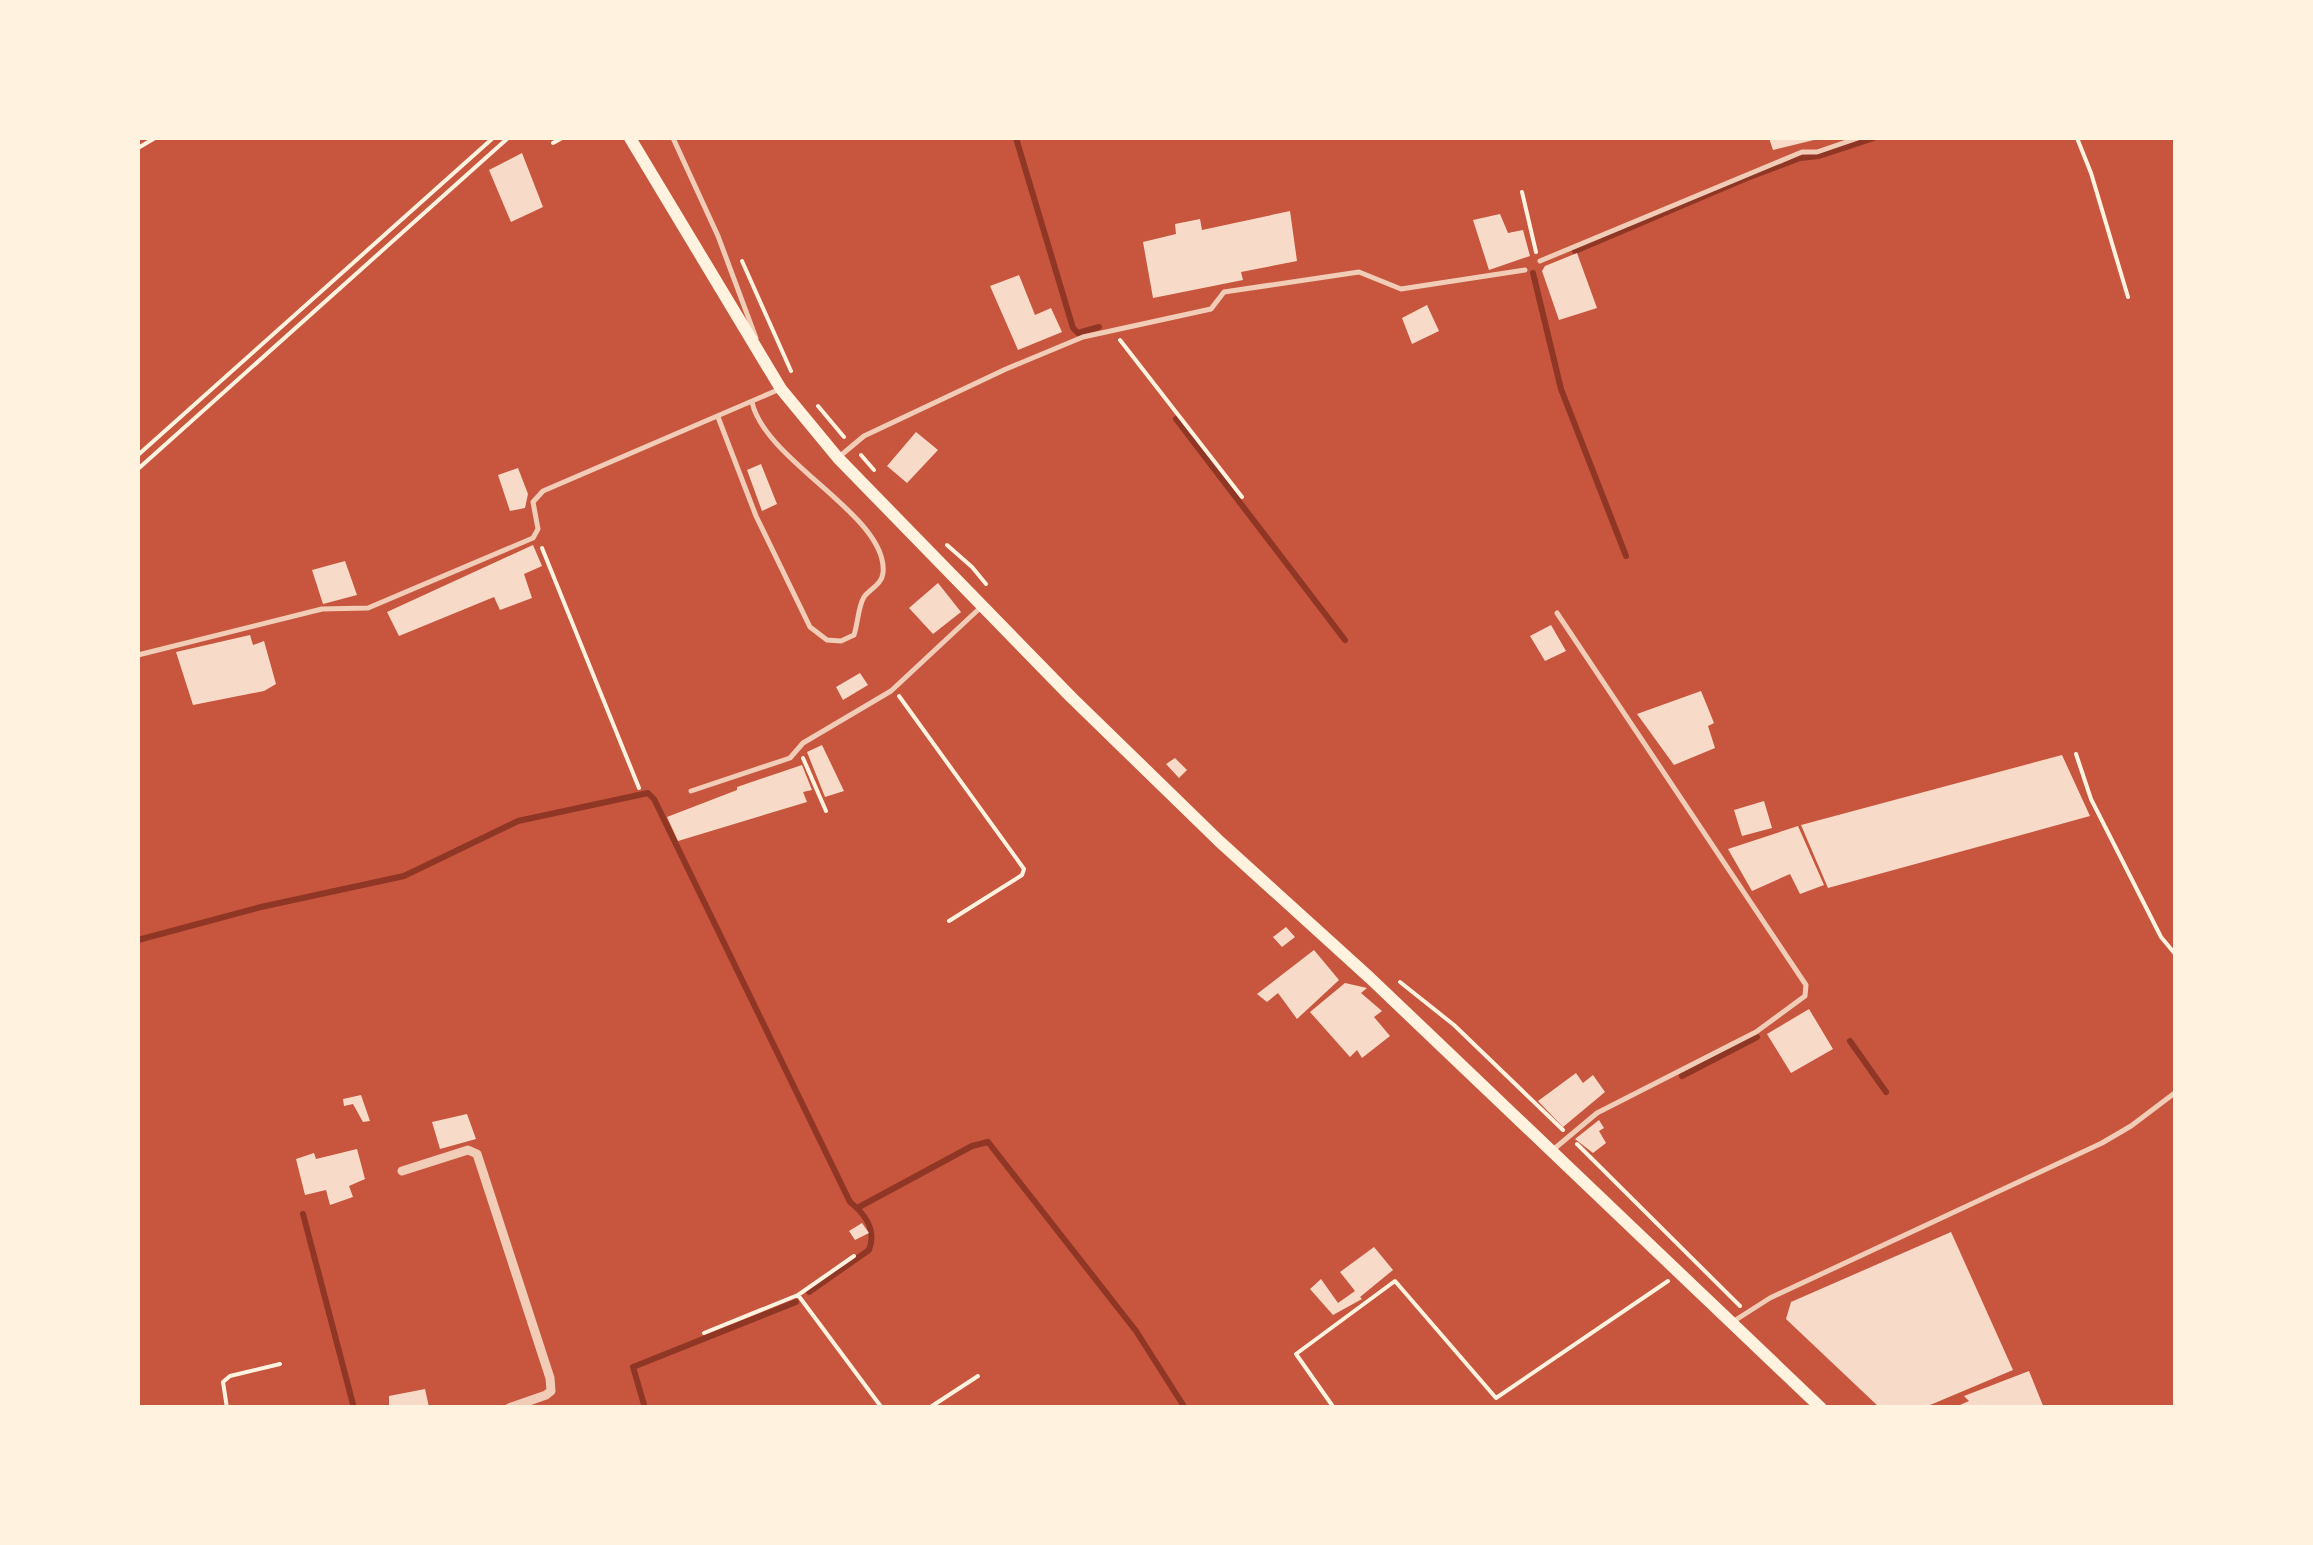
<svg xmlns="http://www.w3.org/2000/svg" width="2313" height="1545" font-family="'Roboto Condensed',sans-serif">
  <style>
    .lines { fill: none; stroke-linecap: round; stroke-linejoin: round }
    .stream { stroke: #8f3625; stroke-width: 6 }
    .building { fill: #f7dbc8 }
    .path { stroke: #fff3e0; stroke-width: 4 }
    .service { stroke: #f1ccb7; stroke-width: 5 }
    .minor { stroke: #f1ccb7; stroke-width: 9 }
    .secondary { stroke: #fff3e0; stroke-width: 12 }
  </style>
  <rect width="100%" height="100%" fill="#c8553d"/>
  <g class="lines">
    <!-- stream -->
    <path class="stream" d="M1016,138L1073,328L1078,333L1099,327
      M1575,251L1747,178L1800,158L1819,156L1874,138
      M1533,273L1561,389L1626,556
      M1176,419L1345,640
      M138,940L261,907L404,876L518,821L648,793L654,799L850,1202C864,1213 877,1230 869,1250L809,1292
      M1850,1041L1886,1092
      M1682,1076L1757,1037
      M859,1207L972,1146L988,1142L1136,1331L1185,1408
      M303,1214L354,1408
      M645,1408L633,1367L796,1302"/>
  </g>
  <!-- building -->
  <path class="building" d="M1769,138H1814V140L1773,150Z
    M522,153L543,207L511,222L489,170Z
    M1290,211L1297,261L1241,272L1243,280L1153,298L1143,242L1176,234L1175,224L1200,219L1202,230Z
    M1500,214L1508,233L1523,230L1530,256L1489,270L1473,220Z
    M1577,253L1597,308L1559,320L1542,271L1545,266Z
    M1019,275L1035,315L1051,308L1062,332L1018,350L990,286Z
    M1427,305L1439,331L1412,344L1402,318Z
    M916,432L938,450L907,483L887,466Z
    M761,464L777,504L762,511L747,470Z
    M518,468L528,494L525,508L510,511L498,475Z
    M533,545L542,566L524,574L532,598L500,610L494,597L399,636L387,612Z
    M345,561L357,595L323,604L312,570Z
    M938,583L961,612L933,634L909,608Z
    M1551,625L1566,651L1545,661L1530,636Z
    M250,635L253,645L264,641L276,684L264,691L193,705L176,652Z
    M860,673L868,685L843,700L836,687Z
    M1701,691L1714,723L1708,726L1715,748L1674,765L1637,714Z
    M822,745L844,791L825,797L807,752Z
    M2062,755L2090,816L1828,888L1801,825Z
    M1175,758L1187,770L1179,778L1166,764Z
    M802,765L812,790L803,792L807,802L678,841L667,817L737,790V787Z
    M1764,801L1772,828L1742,836L1734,810Z
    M1798,826L1824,885L1800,894L1790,874L1752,891L1728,849Z
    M1286,927L1295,937L1282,947L1273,937Z
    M1314,950L1339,980L1297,1019L1278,993L1267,1002L1257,994Z
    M1345,983L1367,988L1361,993L1382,1011L1374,1017L1390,1036L1362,1058L1357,1050L1350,1057L1310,1012Z
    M1809,1009L1833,1049L1791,1073L1767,1034Z
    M1576,1073L1583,1083L1593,1075L1605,1092L1563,1127L1538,1101Z
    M361,1095L370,1121L363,1122L353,1104L344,1106L343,1099Z
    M467,1114L476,1139L440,1149L432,1122Z
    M1599,1120L1604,1128L1599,1131L1606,1143L1593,1153L1575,1139Z
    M357,1149L365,1179L349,1186L353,1197L330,1205L326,1190L305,1195L296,1159L314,1153L316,1159Z
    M862,1223L869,1233L855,1240L849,1231Z
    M1951,1232L2013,1370L1923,1408H1880L1786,1319L1791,1302Z
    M1374,1247L1393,1270L1360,1297L1362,1299L1333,1315L1310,1289L1321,1279L1338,1303L1355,1291L1340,1272Z
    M2029,1371L2044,1408H1953L1969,1401L1964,1396Z
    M425,1389L429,1407L389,1408V1396Z"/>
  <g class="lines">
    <!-- path -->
    <path class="path" d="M2077,138L2091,173L2128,297
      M553,143L562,138
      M138,148L155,138
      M1522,192L1536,252
      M742,261L791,371
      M1120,340L1242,497
      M818,406L844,437
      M138,455L493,138
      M861,455L874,470
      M138,469L508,138
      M947,545L972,567L986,584
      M542,548L639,788
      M899,696L1024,869L1022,875L949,921
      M2076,754L2091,799L2161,937L2176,955
      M803,758L826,811
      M1400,982L1454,1025L1563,1130
      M1577,1144L1740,1306
      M798,1295L854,1256
      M704,1333L798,1295L882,1408
      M227,1408L223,1382L230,1376L280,1364
      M929,1408L978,1376
      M1334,1408L1296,1354L1395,1281L1496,1398L1668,1281"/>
    <!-- service -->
    <path class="service" d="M673,138L718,236L756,338
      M1540,261L1802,152H1817L1858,138
      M718,417L756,516L810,627L827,640L841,641L854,635C858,623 858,607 864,597C870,589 882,584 883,573C889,516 765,462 752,402
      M840,456L864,436L1006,369L1083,337L1211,309L1224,292L1359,272L1401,289L1525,270
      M138,655L322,609L368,608L533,538L538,529L533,502L543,491L780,389
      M691,791L790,758L803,743L891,691L980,608
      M1554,1149L1597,1113L1756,1032L1805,996L1806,985L1557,613
      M1734,1321L1770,1298L2102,1143L2131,1126L2176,1092"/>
    <!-- minor -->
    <path class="minor" d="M402,1171L468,1150L477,1154L550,1378L551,1391L546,1395L509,1408"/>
    <!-- secondary -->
    <path class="secondary" d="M630,138L781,389L838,458L1071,697L1219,841L1370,978L1821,1408"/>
  </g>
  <!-- border -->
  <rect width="2313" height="1545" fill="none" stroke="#fff3e0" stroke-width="280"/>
</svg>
